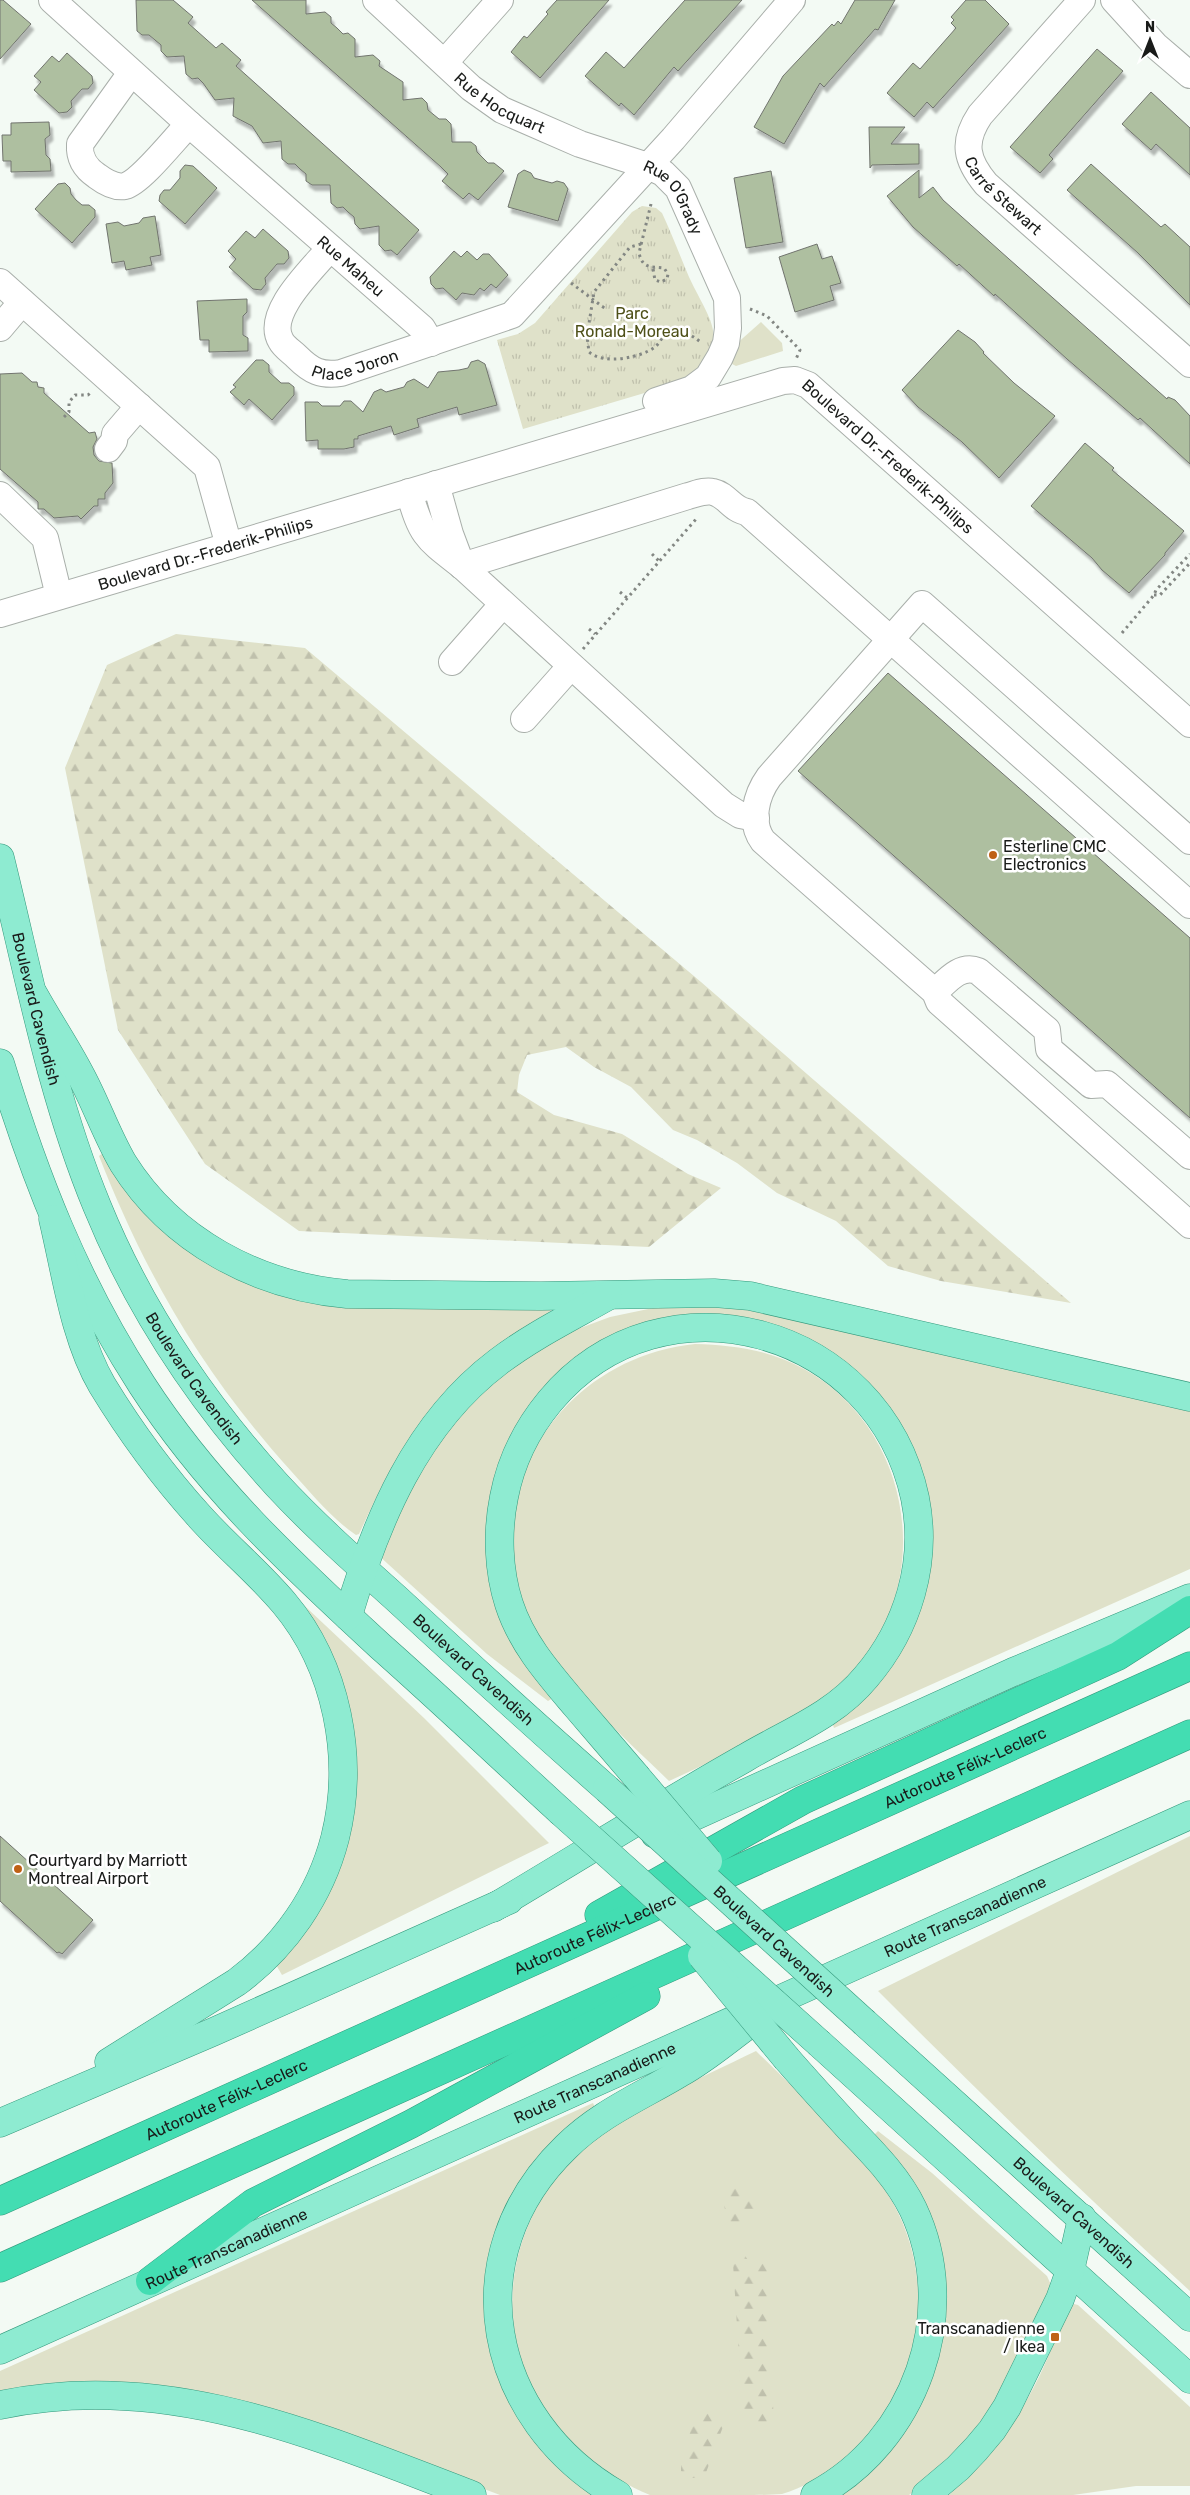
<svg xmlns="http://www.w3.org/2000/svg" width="1190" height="2495" font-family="Rubik,sans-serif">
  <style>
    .green { fill: #dfe1c9 }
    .forest { fill: url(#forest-firs) }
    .park { fill: url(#park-tufts) }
    .building { fill: #aebfa0; stroke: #71746e; filter: url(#shadow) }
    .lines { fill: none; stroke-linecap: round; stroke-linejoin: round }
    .minor-casing { stroke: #a9afaa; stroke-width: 28 }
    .major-casing { stroke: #34997c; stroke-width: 29 }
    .highway-casing { stroke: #34997c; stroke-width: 29 }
    .path { stroke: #838783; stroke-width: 3; stroke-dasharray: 2.5 4; stroke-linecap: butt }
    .minor { stroke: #fff; stroke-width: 26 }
    .major { stroke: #8eebd1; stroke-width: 28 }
    .highway { stroke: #43ddb2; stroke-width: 28 }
    .major-bridge-casing { stroke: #34997c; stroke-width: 29; stroke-linecap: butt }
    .major-bridge { stroke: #8eebd1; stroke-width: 28 }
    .poi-dot { fill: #bf6116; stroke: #fff; stroke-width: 2 }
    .labels { text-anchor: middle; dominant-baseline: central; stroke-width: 5; stroke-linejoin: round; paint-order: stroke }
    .street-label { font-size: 16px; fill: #191b19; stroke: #fff }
    .park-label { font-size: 16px; fill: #4e5018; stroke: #fff }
    .poi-label { font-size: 16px; fill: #191b19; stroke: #fff; text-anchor: start }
  </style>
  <defs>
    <pattern id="forest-firs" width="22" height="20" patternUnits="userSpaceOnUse" patternTransform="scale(1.25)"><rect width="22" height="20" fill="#dfe1c9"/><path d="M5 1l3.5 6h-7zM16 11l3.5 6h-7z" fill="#bfc0ac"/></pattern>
    <pattern id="park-tufts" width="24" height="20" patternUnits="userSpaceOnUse" patternTransform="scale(1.25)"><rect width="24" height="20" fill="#dfe1c9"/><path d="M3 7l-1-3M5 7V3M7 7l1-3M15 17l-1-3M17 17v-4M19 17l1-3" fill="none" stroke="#bfc0ac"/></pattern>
    <filter id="shadow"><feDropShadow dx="3" dy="5.5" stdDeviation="1" flood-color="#0004"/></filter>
  </defs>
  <rect width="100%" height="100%" fill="#f3faf4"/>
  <!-- green -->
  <path class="green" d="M761,322L782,343L783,351L736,366L728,362L734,346Z
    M104,1152L241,1278L551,1306L550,1314C527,1328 500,1341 479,1359C418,1412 392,1463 359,1534L356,1535C332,1519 311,1493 291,1471C204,1375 146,1276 99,1156Z
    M723,1304L1190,1408V1569L834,1728L832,1722L897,1652L916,1465L779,1331L596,1348L490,1516L553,1698L548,1701L487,1654L377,1554L437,1439L500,1374L567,1333L610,1317L653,1308Z
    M695,1344C733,1345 770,1350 804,1369C915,1430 937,1588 848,1677C826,1700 797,1714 770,1730C736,1748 703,1766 669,1781C622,1735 562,1684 533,1625C470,1498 558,1358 695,1344Z
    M292,1594L424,1718L549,1843L282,1975L275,1963L350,1814Z
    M1190,1836V2291C1083,2194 980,2093 878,1991Z
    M756,2051C789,2083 821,2115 851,2149C866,2166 882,2183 893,2203C942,2292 918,2402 838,2464C821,2477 803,2488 782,2494C770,2495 756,2495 744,2495C713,2495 681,2495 650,2495C511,2438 466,2278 568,2163C611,2116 699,2079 756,2051Z
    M593,2103L596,2110L494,2254L530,2434L562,2471L595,2495H500L323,2428L0,2394V2371Z
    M878,2131L932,2173L1047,2276L1051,2285L1054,2286L987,2421L914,2491L909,2495H837L942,2319L873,2136Z
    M1074,2304L1078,2305L1190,2407V2486H1136L1073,2495H949C990,2457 1014,2427 1039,2377C1050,2355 1059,2324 1074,2304Z"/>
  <!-- forest -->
  <path class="forest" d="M176,634L305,648L701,982L1071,1303L941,1281L888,1266L836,1221L777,1193L737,1163L697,1140L673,1130L631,1087L594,1067L566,1047L527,1055L519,1075L517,1092L554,1115L622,1134L688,1174L721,1188L649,1247L299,1231L205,1164L118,1030L65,768L107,665Z
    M725,2185C743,2185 761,2196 752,2216L736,2229L729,2230L727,2226L723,2195Z
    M738,2253H743L748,2260L763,2258L768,2272L766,2283L771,2312V2380L774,2418L771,2426H750L743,2422L733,2263L734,2256Z
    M708,2406L721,2411L724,2424L704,2478H688L681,2471V2466C686,2449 691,2414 708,2406Z"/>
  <!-- park -->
  <path class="park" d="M642,206L656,208L662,213C672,234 680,256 689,277C711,324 733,340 685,381L523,429L497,340L518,334L535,323L632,212Z"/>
  <!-- building -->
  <path class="building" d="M0,0H3L31,24L0,59Z
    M136,0H173L193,17L188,23L216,48L222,43L241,60L236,66L419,230L397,255L391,250L385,251L379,245V226L360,229L355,224L354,217L348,212L343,207L337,208L331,203L330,185H312L306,181V174L300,169L295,164H288L282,159L281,141L263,143L252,126L233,116L234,98L215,100L203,83L198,78L192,79L186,74L184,56L167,57L161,51V45L149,35H142L137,31Z
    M252,0H306V14L325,12L331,17V23L337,28L343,34L348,33L355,39V57L373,55L380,61L379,66L403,82V100L422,98L427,103L428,110L439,119H446L451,124L452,142H471L476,146L477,152L488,163H494L504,171L478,200L469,193L463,199L442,181L448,174L441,167Z
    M557,0H609L540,78L511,52L524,36L527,38L548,14L546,12Z
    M685,0H742L678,71L674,67L634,115L621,103L619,106L585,76L606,52L624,68Z
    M855,0H895L878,30L875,29L824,87L820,83L784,144L754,127L783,76L832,24L834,26L838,21L841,24Z
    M966,0H985L1009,24L933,108L927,102L914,117L887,93L913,63L920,69L956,28L951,23L954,20L951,17Z
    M1097,49L1123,71L1049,155L1053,159L1040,173L1010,147Z
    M67,53L92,76L93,83L88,89H82L71,101L72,107L67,112L59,113L34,90L41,82L34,76L52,56L59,62Z
    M1151,92L1190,128V175L1156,144L1151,150L1122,124Z
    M49,122L50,135L45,139L46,155L50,159L51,171L11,172V161H3L2,135H11V123Z
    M869,127H905L891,144H919V164L872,165L870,168Z
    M1091,164L1161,227L1165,224L1190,247V305L1138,253L1067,190Z
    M185,165L193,166L217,188L185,224L159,201L160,195L164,190H170L180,178V171Z
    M524,170L531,173L534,178L552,183L557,181L564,183L568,189L558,221L508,207L518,174Z
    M919,170V198L933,187L943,200L1009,259L1167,399L1168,397L1175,400L1190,416V464L1140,418L1138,420L1067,359L995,294L994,296L959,264L957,266L913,227L887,196Z
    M771,171L783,242L746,248L734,178Z
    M65,183L70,188L71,194L76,200L82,205H89L95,210V217L72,243L35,209L58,184Z
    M155,216L161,255L150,257L152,265L126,270L124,261L112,263L106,224L118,222L124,226L139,223L143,218Z
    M263,229L288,251L289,258L284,264H277L265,278L266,284L261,290L253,289L229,267L236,259L228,251L246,231L255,238Z
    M817,244L822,259L832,256L841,283L830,286L834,300L795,312L779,257Z
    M454,251L461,257L467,251L477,260L483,254H489L508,275L496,288L491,284L484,291L480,288L474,295L462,293L456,300L443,288L436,289L431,284L430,277Z
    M247,299V312L243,316V335L248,338V351L209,352V340H200L197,301Z
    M958,330L975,342L984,352L983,353L1014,383L1055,416L999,478L962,442L918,407L902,390Z
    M256,360H263L269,365V372L281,383H289L294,387V395L272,420L249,399L244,405L230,392L236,387L233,385Z
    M478,360L485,364L497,405L459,415L457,407L417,419L419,427L394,435L391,426L358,436V439H354V447L344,449H318V440L306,441L305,402H318L322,406H340L344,401H351L363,412L374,392L381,389L386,392L404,387L407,382L414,379L428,388L438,372L459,370L468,368L471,362Z
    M22,373L32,382H37L38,387L44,388V393L89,433L95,432L97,439L93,447L94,455L99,461L112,463L113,483L105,493V499H98V506H94L81,519L78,516L54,518L44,509H38V502L0,469V374Z
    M1085,443L1114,468L1112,470L1184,531L1165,553V555L1129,593L1102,570L1092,558L1031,506Z
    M888,673L1190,938V1118L798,771Z
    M0,1836L93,1920L62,1954L59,1952L57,1953L0,1901Z"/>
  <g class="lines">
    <defs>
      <g id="minor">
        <path id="s1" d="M52,0L189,124L422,328L431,343"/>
        <path id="s2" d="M376,0L471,88L502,110L580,144L648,166L663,173L678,188L727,298L728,328L726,343L720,357L708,377L692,389L656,401"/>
        <path id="s3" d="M1082,0L980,115C962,142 966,160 986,184L1190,364"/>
        <path d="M1114,0L1156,46L1190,75"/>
        <path d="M445,62L500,0"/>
        <path d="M131,73L80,144C79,158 85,168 97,176C105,182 115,188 125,186C141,182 176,137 189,124"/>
        <path id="s4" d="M330,248C314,268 264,313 281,341C284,347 292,352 297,357C311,371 321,376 341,373L512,315L673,139L792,0"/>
        <path d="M0,282L207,467L229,546"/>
        <path d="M0,328L22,302"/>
        <path d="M108,449L114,441L115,434L139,406"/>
        <path d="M436,484L450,534L462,566"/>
        <path d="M409,492C422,537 426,538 462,566L724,805L740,815L756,818"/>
        <path d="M0,495L45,538L59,596"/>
        <path d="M462,566L688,496C696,494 705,490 713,492C727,495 732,510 747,512L1190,905"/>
        <path id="s5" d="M0,614L783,381L795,380L808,385L1190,724"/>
        <path d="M452,662L503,604"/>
        <path d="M524,719L571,666"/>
        <path d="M1190,841L922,604L769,777C756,795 749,822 763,841L935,992L939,1002L1190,1225"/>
        <path d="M935,992C947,981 960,964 978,971L1047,1030L1049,1049L1091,1085L1107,1084L1190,1156"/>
      </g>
      <g id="major">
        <path id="s6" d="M0,858C29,975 51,1095 97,1206C139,1309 203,1404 277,1485C315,1526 357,1563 398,1600C467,1664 537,1727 607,1789"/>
        <path d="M34,995C49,1022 66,1047 80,1074C96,1103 106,1134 123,1163C172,1241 257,1286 347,1294L541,1296L714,1293L750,1296L1190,1397"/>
        <path d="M0,1063C35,1178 76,1283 142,1385C208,1487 292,1565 380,1646C441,1700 500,1756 560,1811"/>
        <path d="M53,1219C66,1273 74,1337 102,1385C130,1431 163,1476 200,1517C227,1547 258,1572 284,1603C337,1666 355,1758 335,1838C320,1896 285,1946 237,1982L109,2062"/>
        <path d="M348,1616C376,1521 416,1424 498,1362C532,1336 571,1317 608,1296"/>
        <path d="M655,1834L1013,1672L1190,1598"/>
        <path d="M493,1908C577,1858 660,1806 745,1758C787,1733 834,1716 866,1677C908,1628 928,1562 915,1498C879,1328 663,1266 550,1401C526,1430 511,1460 504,1497C497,1531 498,1570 509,1604C522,1644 549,1674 576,1706C596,1729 616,1753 636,1776"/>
        <path id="s7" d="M865,2023L1190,2317"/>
        <path d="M820,2044L1190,2379"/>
        <path d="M787,2059C808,2083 829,2106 850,2129C874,2154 898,2178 913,2209C962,2313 915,2442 815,2495"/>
        <path d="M0,2123L213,2032L509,1900"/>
        <path id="s8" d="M0,2350L1190,1815"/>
        <path d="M0,2405C168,2369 319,2437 472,2495"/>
        <path d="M618,2495C487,2420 453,2256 566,2147C599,2114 640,2097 680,2073C704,2060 726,2041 748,2025"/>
        <path d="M926,2495L958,2468L976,2449L992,2430L1007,2407L1060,2299L1070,2271L1082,2218"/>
      </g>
      <g id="highway">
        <path d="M599,1915L803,1800L1118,1656L1190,1610"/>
        <path id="s9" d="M0,2201L1190,1666"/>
        <path d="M0,2268L1190,1734"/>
        <path d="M150,2281L253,2203L411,2124L646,1996"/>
      </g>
    </defs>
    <!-- minor casing -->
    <use href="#minor" class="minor-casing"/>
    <!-- major casing -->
    <use href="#major" class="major-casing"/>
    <!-- highway casing -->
    <use href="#highway" class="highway-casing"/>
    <!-- path -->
    <path class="path" d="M651,204L639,253C643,270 652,266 664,268L668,274L667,279L661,282L655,280L653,269
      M641,244L630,247L594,292L587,336L589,352C604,365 640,358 655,347C660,343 663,336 666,330C681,328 690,334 702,343
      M571,283L607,310
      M750,309L767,316L800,350L796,359
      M64,417L69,412V402L75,395H88L90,393
      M652,554L659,561
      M620,592L627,598
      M1154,595H1160L1190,563
      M589,629L595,634
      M1122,633L1154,595L1156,590L1190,554
      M583,649L697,518"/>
    <!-- minor -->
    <use href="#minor" class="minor"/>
    <!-- major -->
    <use href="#major" class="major"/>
    <!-- highway -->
    <use href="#highway" class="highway"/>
    <defs>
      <g id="major-bridge">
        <path d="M636,1776L708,1861"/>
        <path id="s10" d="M607,1789L865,2023"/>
        <path d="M560,1811L820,2044"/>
        <path d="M702,1956L787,2059"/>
      </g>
    </defs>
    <!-- major-bridge casing -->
    <use href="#major-bridge" class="major-bridge-casing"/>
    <!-- major-bridge -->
    <use href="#major-bridge" class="major-bridge"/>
  </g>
  <!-- markers -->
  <g class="poi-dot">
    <circle cx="993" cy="855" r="5"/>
    <circle cx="18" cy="1869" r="5"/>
    <rect x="1050" y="2332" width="10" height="10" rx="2.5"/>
  </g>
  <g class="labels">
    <!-- street labels -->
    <g class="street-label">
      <text stroke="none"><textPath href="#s2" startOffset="162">Rue Hocquart</textPath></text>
      <text stroke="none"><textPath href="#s3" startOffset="250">Carré Stewart</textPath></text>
      <text stroke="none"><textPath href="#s2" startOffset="366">Rue O'Grady</textPath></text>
      <text stroke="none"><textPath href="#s1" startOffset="400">Rue Maheu</textPath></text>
      <text stroke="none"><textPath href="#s4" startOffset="198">Place Joron</textPath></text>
      <text stroke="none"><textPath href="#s5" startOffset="950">Boulevard Dr.-Frederik-Philips</textPath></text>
      <text stroke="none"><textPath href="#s5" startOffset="214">Boulevard Dr.-Frederik-Philips</textPath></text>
      <text stroke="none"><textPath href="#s6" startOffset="155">Boulevard Cavendish</textPath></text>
      <text stroke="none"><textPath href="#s6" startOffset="560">Boulevard Cavendish</textPath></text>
      <text stroke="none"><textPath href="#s6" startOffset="965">Boulevard Cavendish</textPath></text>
      <text stroke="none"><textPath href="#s9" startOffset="1058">Autoroute Félix-Leclerc</textPath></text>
      <text stroke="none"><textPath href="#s8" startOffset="1058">Route Transcanadienne</textPath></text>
      <text stroke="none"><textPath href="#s9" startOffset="652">Autoroute Félix-Leclerc</textPath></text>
      <text stroke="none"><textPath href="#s10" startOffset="226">Boulevard Cavendish</textPath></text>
      <text stroke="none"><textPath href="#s8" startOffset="652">Route Transcanadienne</textPath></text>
      <text stroke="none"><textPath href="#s9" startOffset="248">Autoroute Félix-Leclerc</textPath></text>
      <text stroke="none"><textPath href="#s7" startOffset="282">Boulevard Cavendish</textPath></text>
      <text stroke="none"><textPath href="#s8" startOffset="248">Route Transcanadienne</textPath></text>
    </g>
    <!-- park labels -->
    <g class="park-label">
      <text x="632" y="313">Parc<tspan x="632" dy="18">Ronald-Moreau</tspan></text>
    </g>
    <!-- poi labels -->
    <g class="poi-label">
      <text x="1003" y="846">Esterline CMC<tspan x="1003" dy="18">Electronics</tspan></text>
      <text x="28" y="1860">Courtyard by Marriott<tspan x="28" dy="18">Montreal Airport</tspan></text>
      <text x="1045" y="2328" text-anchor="end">Transcanadienne<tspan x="1045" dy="18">/ Ikea</tspan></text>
    </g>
  </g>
  <!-- north arrow -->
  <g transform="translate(1150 40)" stroke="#ffffff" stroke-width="4" paint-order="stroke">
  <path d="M0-4L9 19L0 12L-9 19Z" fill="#191b19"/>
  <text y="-8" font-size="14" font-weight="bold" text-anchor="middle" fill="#191b19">N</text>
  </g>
</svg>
